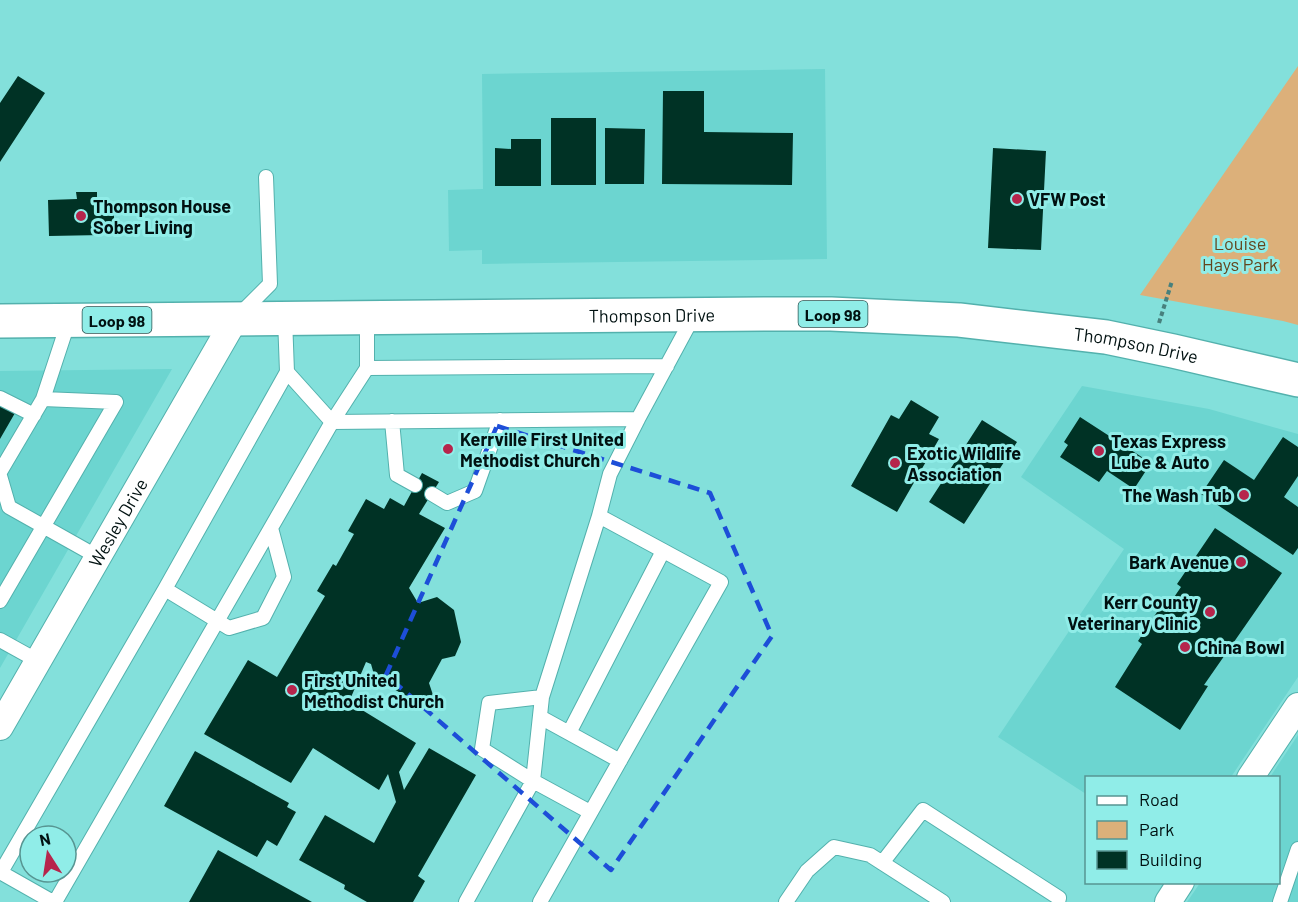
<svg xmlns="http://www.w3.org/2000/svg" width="1298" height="902" font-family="Barlow,sans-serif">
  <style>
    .built { fill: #6cd5d0 }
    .green { fill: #dcb07a }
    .building { fill: #003225 }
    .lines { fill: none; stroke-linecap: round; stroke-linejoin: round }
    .lane-casing { stroke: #53b1ad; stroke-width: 16 }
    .street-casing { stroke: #53b1ad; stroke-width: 28 }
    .primary-casing { stroke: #53b1ad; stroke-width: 36 }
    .path { stroke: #47807d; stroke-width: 4; stroke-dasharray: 4.5 3; stroke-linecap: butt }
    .lane { stroke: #fff; stroke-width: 14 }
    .street { stroke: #fff; stroke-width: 26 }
    .primary { stroke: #fff; stroke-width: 33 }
    .marked { fill: none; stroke: #1d4ed8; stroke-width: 4.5; stroke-dasharray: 12 8; stroke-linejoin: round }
    .poi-dot { fill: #b6254c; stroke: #90ede8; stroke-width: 2 }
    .labels { text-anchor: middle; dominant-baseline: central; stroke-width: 6; stroke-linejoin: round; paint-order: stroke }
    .shield { fill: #90ede8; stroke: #2c5352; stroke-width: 1.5 }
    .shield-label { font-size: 16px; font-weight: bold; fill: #011111 }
    .poi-label { font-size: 18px; font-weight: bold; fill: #011111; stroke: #90ede8; text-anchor: start }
    .park-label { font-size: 18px; fill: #63451d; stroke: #90ede8 }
    .street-label { font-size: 18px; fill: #011111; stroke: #90ede8 }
  </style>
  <rect width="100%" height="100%" fill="#83e0db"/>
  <!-- built -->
  <path class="built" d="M825,69L827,259L482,264V250L449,251L448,190L483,189L482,74Z
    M172,369L0,668V371Z
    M1082,386L1209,409L1298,434V677L1231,777L1086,778V794L998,737L1124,549L1021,477Z
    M1298,735V902H1187L1200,883L1278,882V778L1270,777Z"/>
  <!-- green -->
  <path class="green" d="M1298,66V325L1283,321L1140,295Z"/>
  <!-- building -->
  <path class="building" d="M18,76L45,93L0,162V103Z
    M663,91H704V132L793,133L792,185L662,184Z
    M551,118H596V185H551Z
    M605,128L645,129L644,184H605Z
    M511,139H541V186H495V148L511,149Z
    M993,148L1046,151L1041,250L988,248Z
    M76,192H97V205H114V227L102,228V235L49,236L48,200L77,199Z
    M911,400L939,417L929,434L939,439L897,512L851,486L891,415L899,419Z
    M0,405L15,413L0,439Z
    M1080,417L1151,463L1134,489L1107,471L1099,482L1060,457L1068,445L1064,442Z
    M982,420L1017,442L964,524L929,502Z
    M1283,437L1298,447V476L1284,497L1298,507V548L1293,555L1201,494L1224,460L1254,480Z
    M422,473L439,482L419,514L445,528L409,588L418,603L437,597L454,610L461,642L455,656L442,659L429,683L434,698L416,702L375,678L371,664L366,662L349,702L416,743L399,772L404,790L429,748L476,775L418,876L425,881L413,902H367L344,889L345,885L299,860L325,815L374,843L396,802L388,774L379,790L313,748L291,783L204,734L248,660L277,677L325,596L317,591L333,564L336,566L354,534L348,531L366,499L384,509L390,498L404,506Z
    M1215,528L1282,573L1204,685L1208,686L1180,730L1115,687L1142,644L1138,641L1161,606L1166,609L1181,587L1177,584Z
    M195,751L289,803L287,807L296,812L277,846L267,840L257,857L164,806Z
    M218,850L312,902H189Z"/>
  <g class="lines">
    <defs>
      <path id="lane" d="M239,315L270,284L266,177
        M367,368L667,366
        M287,372L332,422L638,419
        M0,398L34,415
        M392,421L397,475L415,485
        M0,472L43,399L69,320
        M0,476L9,507L98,557
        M432,494L447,503L475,491L500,420
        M165,589L229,628L263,618L284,577L271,528
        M0,601L116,402L43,399
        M0,640L38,661
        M542,697L489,703L482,749L533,781L590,812
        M540,717L620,761
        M569,733L663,551
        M882,863L923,810L1059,898L1058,902
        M0,872L53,902
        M1,872L165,589L287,372L285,318
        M55,902L332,422L367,368V317
        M466,902L533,781L542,697L599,516L610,474L638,419L693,317
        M540,902L721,582L599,516
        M786,902L807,871L834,847L870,855L943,902
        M1280,902L1298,849"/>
      <g id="street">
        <path id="s1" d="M0,727L235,319"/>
        <path d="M1250,778L1298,706"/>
        <path d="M1168,902L1181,882"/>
      </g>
      <g id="primary">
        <path id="s2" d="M0,321L767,314H831L959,320L1106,337L1173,351L1298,380"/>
      </g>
    </defs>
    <!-- lane casing -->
    <use href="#lane" class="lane-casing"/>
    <!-- street casing -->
    <use href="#street" class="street-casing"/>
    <!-- primary casing -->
    <use href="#primary" class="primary-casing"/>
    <!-- path -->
    <path class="path" d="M1159,323L1172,281"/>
    <!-- lane -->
    <use href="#lane" class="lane"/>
    <!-- street -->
    <use href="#street" class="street"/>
    <!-- primary -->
    <use href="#primary" class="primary"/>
  </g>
  <!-- marked area -->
  <path class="marked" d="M497,426L710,493L772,636L611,870L386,675Z"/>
  <!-- markers -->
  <g class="poi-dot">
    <circle cx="1017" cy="199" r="6"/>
    <circle cx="81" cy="216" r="6"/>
    <circle cx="448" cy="449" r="6"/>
    <circle cx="1099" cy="451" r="6"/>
    <circle cx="895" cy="463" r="6"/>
    <circle cx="1244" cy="495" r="6"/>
    <circle cx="1241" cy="562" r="6"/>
    <circle cx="1210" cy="612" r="6"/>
    <circle cx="1185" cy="647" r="6"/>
    <circle cx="292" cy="690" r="6"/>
  </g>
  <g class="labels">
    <!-- shield labels -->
    <g class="shield">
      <rect x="798.5" y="301" width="69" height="26" rx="4.5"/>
      <rect x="82.5" y="307" width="69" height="26" rx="4.5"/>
    </g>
    <g class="shield-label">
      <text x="833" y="314">Loop 98</text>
      <text x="117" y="320">Loop 98</text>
    </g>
    <!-- poi labels -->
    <g class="poi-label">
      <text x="1029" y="199">VFW Post</text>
      <text x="93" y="206">Thompson House<tspan x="93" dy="21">Sober Living</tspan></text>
      <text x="460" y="439">Kerrville First United<tspan x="460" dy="21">Methodist Church</tspan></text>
      <text x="1111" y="441">Texas Express<tspan x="1111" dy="21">Lube &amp; Auto</tspan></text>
      <text x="907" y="453">Exotic Wildlife<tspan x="907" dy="21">Association</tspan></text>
      <text x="1232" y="495" text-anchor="end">The Wash Tub</text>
      <text x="1229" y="562" text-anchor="end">Bark Avenue</text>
      <text x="1198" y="602" text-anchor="end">Kerr County<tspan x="1198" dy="21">Veterinary Clinic</tspan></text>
      <text x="1197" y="647">China Bowl</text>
      <text x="304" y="680">First United<tspan x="304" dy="21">Methodist Church</tspan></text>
    </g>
    <!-- park labels -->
    <g class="park-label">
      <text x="1240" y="243">Louise<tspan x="1240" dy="21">Hays Park</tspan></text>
    </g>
    <!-- street labels -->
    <g class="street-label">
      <text stroke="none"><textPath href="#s2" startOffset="652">Thompson Drive</textPath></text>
      <text stroke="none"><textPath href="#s2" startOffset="1138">Thompson Drive</textPath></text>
      <text stroke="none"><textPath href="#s1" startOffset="236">Wesley Drive</textPath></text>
    </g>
  </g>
  <!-- legend -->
  <rect x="1085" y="776" width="195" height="108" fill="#90ede8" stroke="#579592" stroke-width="1.5"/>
  <rect x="1097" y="796" width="30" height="9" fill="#ffffff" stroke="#579592" stroke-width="1.5"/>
  <text x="1139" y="806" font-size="18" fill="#011111">Road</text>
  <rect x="1097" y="821" width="30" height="18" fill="#dcb07a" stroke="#579592" stroke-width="1.5"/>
  <text x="1139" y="836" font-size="18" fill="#011111">Park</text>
  <rect x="1097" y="851" width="30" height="18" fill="#003225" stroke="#579592" stroke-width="1.5"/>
  <text x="1139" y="866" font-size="18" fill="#011111">Building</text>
  <!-- north arrow -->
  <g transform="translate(48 854) rotate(348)"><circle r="28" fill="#90ede8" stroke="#579592" stroke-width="1.5"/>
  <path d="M0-4.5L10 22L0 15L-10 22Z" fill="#b6254c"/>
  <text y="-9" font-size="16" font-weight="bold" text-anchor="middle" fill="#011111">N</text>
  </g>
</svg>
